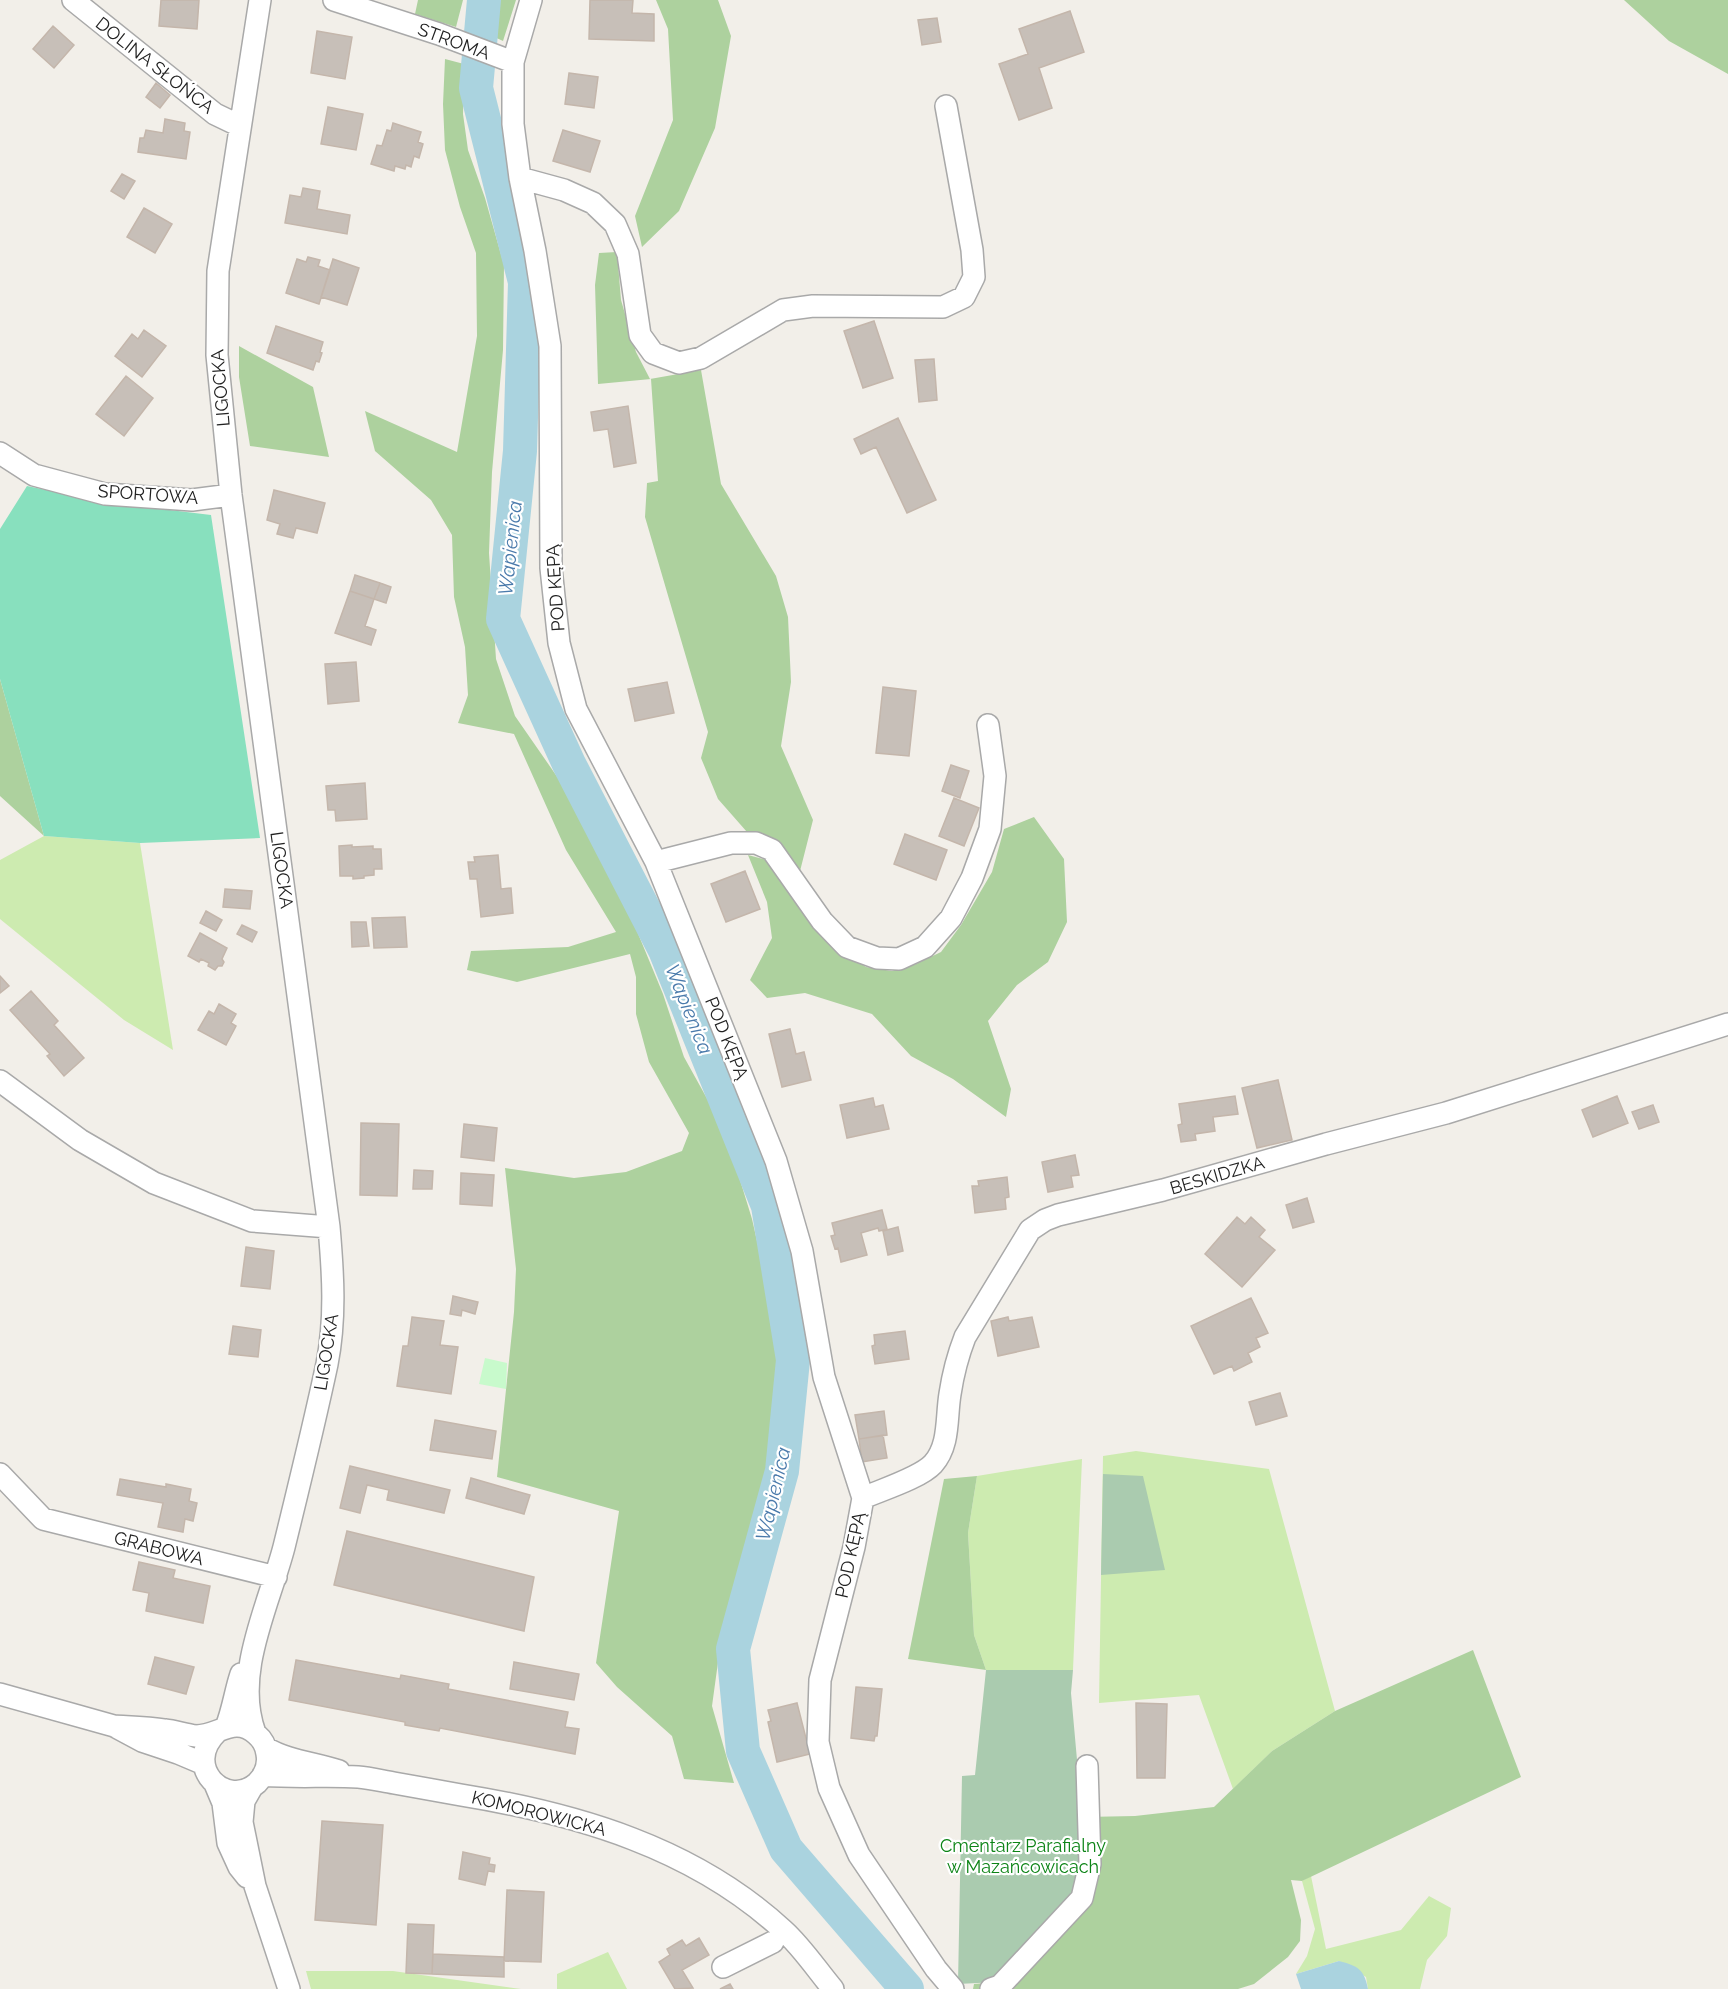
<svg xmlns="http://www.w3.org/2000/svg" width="1728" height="1989" font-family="Raleway,sans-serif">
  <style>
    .grass { fill: #cdebb0 }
    .forest { fill: #add19e }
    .cemetery { fill: #aacbaf }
    .park { fill: #c8facc }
    .pitch { fill: #88e0be }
    .water { fill: #aad3df }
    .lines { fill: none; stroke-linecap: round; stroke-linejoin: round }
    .river { stroke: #aad3df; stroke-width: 34 }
    .building { fill: #c7bfb8; stroke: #c4b6ab; stroke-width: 1.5 }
    .minor-casing { stroke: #a9a9a9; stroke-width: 24 }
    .minor { stroke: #fff; stroke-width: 21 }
    .labels { text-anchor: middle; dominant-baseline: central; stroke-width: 4.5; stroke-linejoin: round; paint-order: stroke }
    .street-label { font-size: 18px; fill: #222; stroke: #fff }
    .park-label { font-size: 18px; fill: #0c8416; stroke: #fff }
    .water-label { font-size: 20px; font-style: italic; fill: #4a7aab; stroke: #fff }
  </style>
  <rect width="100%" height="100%" fill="#f2efe9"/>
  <!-- grass -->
  <path class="grass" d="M44,836L140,843L173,1050L124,1020L0,919V860Z
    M1136,1451L1269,1469L1335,1711L1272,1751L1233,1789L1199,1695L1099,1703L1103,1456Z
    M1082,1459L1073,1670H986L974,1635L968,1533L977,1476Z
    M1311,1876L1326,1949L1401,1930L1429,1896L1451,1908L1447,1936L1427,1960L1420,1989H1368L1366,1977L1339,1961L1296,1974L1307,1956L1315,1929L1302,1881Z
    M608,1952L627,1989H557V1974Z
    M306,1971H393L521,1989H311Z"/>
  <!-- forest -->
  <path class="forest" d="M418,0H463L456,27L415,14Z
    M495,0H516L503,41L488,34Z
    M656,0H718L731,36L715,128L679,211L642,247L635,216L673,120L668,29Z
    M1624,0H1728V74L1669,41Z
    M445,59L464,64L463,114L468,150L485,198L504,265L503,350L492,472L489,553L496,659L515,716L558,778L632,919L663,994L684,1057L725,1131L752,1219L777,1329L775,1434L757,1529L722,1633L712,1706L734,1783L684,1779L672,1736L617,1687L596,1663L619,1511L497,1477L514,1312L516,1269L505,1168L574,1178L626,1172L682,1151L689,1133L649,1062L636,1014V977L630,954L517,982L467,970L471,951L568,947L616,932L566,850L514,734L458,723L468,695L465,647L454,597L452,535L431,500L375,451L365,411L457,452L477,336L476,253L460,207L445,150L443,104Z
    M617,252L621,300L636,352L650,379L701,370L721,484L776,576L788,617L791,682L781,746L813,820L799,875L779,842L760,834L747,832L718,799L701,758L708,732L645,517L647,483L658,481L651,379L598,384L595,285L599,253Z
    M239,346L313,387L329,457L250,446L239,377Z
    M0,679L44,836L0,796Z
    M1034,817L1064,859L1067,922L1048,962L1017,985L988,1021L1011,1089L1006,1117L953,1079L911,1056L872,1014L805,993L767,998L750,980L772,938L767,902L748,855L770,861L839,949L866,967L892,971L916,964L941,952L961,925L992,872L1004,829Z
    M977,1476L968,1533L974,1635L986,1670L908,1659L944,1479Z
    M1473,1650L1521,1777L1302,1881L1291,1880L1301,1920L1300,1941L1288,1957L1254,1984L1238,1989H973L974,1984L997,1982L1085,1817L1135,1816L1214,1807L1272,1751L1335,1711Z"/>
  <!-- cemetery -->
  <path class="cemetery" d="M1103,1474L1143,1476L1165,1570L1101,1575Z
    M986,1670H1073L1071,1693L1079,1782L1085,1791L1077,1895L997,1982L958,1984L962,1776L975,1775Z"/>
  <!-- park -->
  <path class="park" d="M485,1358L507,1363L506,1389L479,1384Z"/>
  <!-- pitch -->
  <path class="pitch" d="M27,486L104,502L211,515L260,838L140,843L44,836L0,679V529Z"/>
  <!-- water -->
  <path class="water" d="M1339,1961C1358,1966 1364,1969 1368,1989H1301L1296,1974Z"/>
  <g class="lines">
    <!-- river -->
    <path class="river" d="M484,0L476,88L525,282L520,451L503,619L569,764L665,950L768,1206L793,1360L782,1471L733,1649L743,1751L786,1849L907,1989"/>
  </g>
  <!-- building -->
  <path class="building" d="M161,0H199L197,29L159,26Z
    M590,0H633L632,13L654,14V41L589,39Z
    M1070,11L1084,52L1039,68L1052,108L1019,120L999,64L1028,54L1019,29Z
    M937,18L941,42L922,45L918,20Z
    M53,26L74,45L54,68L33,49Z
    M317,31L352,37L345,79L311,73Z
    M569,73L598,77L594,108L565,104Z
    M156,83L170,95L160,108L146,97Z
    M328,107L363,114L356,150L321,144Z
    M165,119L185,123L184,131L190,132L186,159L138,152L140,138H144L146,130L163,133Z
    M393,123L421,132L418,142L423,144L419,158L414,156L411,167L406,165L405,169L395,166L394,171L371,164L377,145L382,146L387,130L391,131Z
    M563,130L600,141L590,172L553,161Z
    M122,174L135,181L124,199L111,191Z
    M303,188L320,191L317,209L350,215L347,234L285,223L290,195L301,197Z
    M144,208L172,224L155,253L127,237Z
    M308,257L320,260L318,266L330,270L319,304L286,293L297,259L306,262Z
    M333,259L359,268L347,305L321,297Z
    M874,321L893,378L863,388L844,331Z
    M276,326L323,342L320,352L322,353L319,362L316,361L313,370L267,353Z
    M144,330L166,346L142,377L115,356L132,334L138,339Z
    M934,359L937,400L919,402L915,360Z
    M126,376L153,398L124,436L96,414Z
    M628,406L636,463L614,467L608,429L594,431L591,412Z
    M898,418L936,500L907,513L876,447L861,454L854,439Z
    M274,490L325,503L317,533L296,528L293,538L277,534L280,524L267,520Z
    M355,575L380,583L374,599L350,591Z
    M380,583L391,587L386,603L374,599Z
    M350,591L374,599L365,626L376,630L371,645L335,633Z
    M356,662L359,701L328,704L325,664Z
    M667,682L674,713L635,721L628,689Z
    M883,687L916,691L909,756L876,753Z
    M951,765L969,771L960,798L942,791Z
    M365,783L367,819L336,821L335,810H328L326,786Z
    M954,798L979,808L964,846L939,836Z
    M905,834L947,850L936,880L894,864Z
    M352,845V847L373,846V849H381L382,869H374V875L364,876V878L353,879V876H340L339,846Z
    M498,855L501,889L511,888L513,913L481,917L477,879H470L468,862H475L474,857Z
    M745,871L760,909L726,922L711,884Z
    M225,889L252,891L250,909L223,907Z
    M206,911L222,920L216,931L200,923Z
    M405,917L407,947L374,948L372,918Z
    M351,922H366L369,946L352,947Z
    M242,925L257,932L252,942L237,934Z
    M200,933L227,948L222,959L224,962L222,966H218L215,970L208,966L209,963L201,959L199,962L188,956Z
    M0,976L9,986L0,993Z
    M31,991L58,1021L54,1025L84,1058L64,1076L47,1056L50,1054L10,1010Z
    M219,1004L236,1014L231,1023L236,1026L226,1045L198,1030L209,1011L214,1014Z
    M790,1029L796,1054L804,1052L811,1080L782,1087L769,1034Z
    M1278,1080L1292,1140L1257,1148L1242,1088Z
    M1235,1096L1238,1114L1213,1117L1215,1131L1195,1134L1196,1140L1181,1142L1178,1125L1182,1124L1179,1104Z
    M1617,1096L1628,1123L1593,1137L1582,1110Z
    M873,1098L875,1107L883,1105L889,1129L847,1138L840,1105Z
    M1653,1105L1659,1122L1639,1129L1632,1112Z
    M361,1123L399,1124L397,1196L360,1195Z
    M464,1124L497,1128L494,1161L461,1157Z
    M1075,1155L1079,1175L1071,1176L1073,1187L1048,1192L1042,1162Z
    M414,1170L433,1171L432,1189H413Z
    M461,1173L494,1175L492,1206L460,1204Z
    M1007,1177L1009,1197L1005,1198L1006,1209L975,1213L972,1186H979L978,1181Z
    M1307,1198L1314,1222L1293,1228L1286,1205Z
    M882,1210L887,1229L879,1231L878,1228L861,1233L867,1255L841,1262L838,1248L835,1249L831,1236L835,1235L832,1223Z
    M1237,1217L1245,1224L1251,1217L1265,1230L1259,1237L1275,1250L1242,1287L1205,1254Z
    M898,1227L903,1251L888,1255L883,1231Z
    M246,1247L274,1251L270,1289L241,1286Z
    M453,1296L478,1302L475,1314L462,1310L461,1316L450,1314Z
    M1251,1298L1268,1333L1256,1338L1260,1347L1248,1353L1252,1362L1234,1371L1232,1366L1214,1374L1191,1326Z
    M412,1317L444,1321L440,1345L458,1347L451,1394L397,1386L403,1346H408Z
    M1008,1317L1009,1321L1032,1317L1039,1347L998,1356L991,1321Z
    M233,1326L261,1330L258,1357L229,1354Z
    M905,1331L909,1359L875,1364L872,1346L875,1345L874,1335Z
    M1280,1393L1287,1416L1256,1425L1249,1402Z
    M884,1411L887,1435L859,1439L855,1415Z
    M435,1420L496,1431L492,1459L430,1450Z
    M883,1435L887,1458L862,1462L859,1439Z
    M350,1466L450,1490L444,1513L387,1500L389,1490L367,1485L360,1513L340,1508Z
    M471,1478L530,1495L524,1514L466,1498Z
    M120,1479L166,1487V1484L191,1489L189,1501L197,1503L193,1521L185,1519L183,1532L158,1527L163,1503L117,1495Z
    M347,1531L534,1577L524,1631L334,1585Z
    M139,1562L175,1570L173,1578L210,1586L203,1623L146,1611L149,1593L133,1590Z
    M155,1657L194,1667L186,1694L148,1684Z
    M296,1660L400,1679L401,1675L449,1684L448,1689L568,1712L565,1727L579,1729L575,1754L440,1728L439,1731L405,1725V1722L289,1700Z
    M514,1662L579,1674L574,1700L510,1689Z
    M856,1687L882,1689L877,1736H875L874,1741L851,1738Z
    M797,1703L810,1754L777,1762L768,1722L771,1721L768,1710Z
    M1136,1703L1167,1704L1165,1778H1137Z
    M322,1821L383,1825L376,1925L315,1920Z
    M463,1852L490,1858L489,1864L495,1865L494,1872L488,1871L485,1885L459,1879Z
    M507,1890L544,1892L541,1962L504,1961Z
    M408,1924L434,1925L432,1974L406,1973Z
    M699,1938L709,1955L682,1970L693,1988L675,1989L659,1962L670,1955L667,1949L682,1940L686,1946Z
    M433,1954L504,1957V1977L432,1974Z
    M730,1984L733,1989H720Z"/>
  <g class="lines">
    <defs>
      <path id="minor" d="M73,0L215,114L240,126
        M334,0L439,34L513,62
        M531,0L513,62V124L520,178L535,251L550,346L551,568L559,643L576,709L656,862L776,1161L802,1251L824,1377L863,1498L854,1547L820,1680L818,1742L829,1788L859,1855L936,1969L953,1989
        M520,178L564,190L593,203L615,224L628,254L640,335L653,353L679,363L701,358L783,310L813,306L943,307L964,297L974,277L972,250L946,106
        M0,453L34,475L105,494L192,500L231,495
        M656,862L731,843H756L772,850L822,921L847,947L877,958L899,959L925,947L951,918L972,878L990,829L995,776L988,725
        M0,1081L80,1140L154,1183L252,1221L329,1227
        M0,1474L43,1519L276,1577
        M863,1498C881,1490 920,1478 933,1464C950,1445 946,1418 950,1394C953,1374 958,1355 965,1337L1030,1230L1045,1220L1058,1215L1163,1190L1326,1144L1446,1113L1728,1024
        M0,1694L114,1726L142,1741L178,1753L204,1764
        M114,1726C131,1727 148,1727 165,1730C175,1731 186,1735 196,1736C219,1736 234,1715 256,1734C262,1739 266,1746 267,1754C269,1765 265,1775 257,1783C227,1810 181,1767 217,1732
        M226,1727C233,1710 235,1692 241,1674
        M255,1733C233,1673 269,1605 284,1547C299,1486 314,1425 327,1364C336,1318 333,1273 329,1227L231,495L217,355L218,271L260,0
        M266,1748C288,1761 315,1763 339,1771
        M263,1775C295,1778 327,1775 358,1777C370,1778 382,1781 394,1783C417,1787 439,1791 461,1795C578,1814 694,1848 783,1930C802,1947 817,1970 833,1989
        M215,1784L223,1803L228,1843L239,1867L247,1877
        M252,1787L244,1801L242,1822L255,1886L289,1989
        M723,1967L773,1942
        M991,1989L1000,1986L1082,1898L1090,1864L1087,1766"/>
    </defs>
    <!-- minor casing -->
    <use href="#minor" class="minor-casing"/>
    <!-- minor -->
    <use href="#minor" class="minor"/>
  </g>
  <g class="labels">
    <!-- street labels -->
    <g class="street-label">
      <text transform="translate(454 41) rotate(20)">STROMA</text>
      <text transform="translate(155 65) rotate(38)">DOLINA SŁOŃCA</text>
      <text transform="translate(220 388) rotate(-95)">LIGOCKA</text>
      <text transform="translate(148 494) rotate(4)">SPORTOWA</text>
      <text transform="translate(555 588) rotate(-94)">POD KĘPĄ</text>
      <text transform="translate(282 870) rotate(82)">LIGOCKA</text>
      <text transform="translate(727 1038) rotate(68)">POD KĘPĄ</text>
      <text transform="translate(1217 1175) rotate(-16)">BESKIDZKA</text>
      <text transform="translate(326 1352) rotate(-81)">LIGOCKA</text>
      <text transform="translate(159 1548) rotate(14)">GRABOWA</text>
      <text transform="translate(850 1555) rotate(-78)">POD KĘPĄ</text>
      <text transform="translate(539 1813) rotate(14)">KOMOROWICKA</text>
    </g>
    <!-- park labels -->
    <g class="park-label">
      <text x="1023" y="1845">Cmentarz Parafialny<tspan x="1023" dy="21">w Mazańcowicach</tspan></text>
    </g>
    <!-- water labels -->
    <g class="water-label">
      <text transform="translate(510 548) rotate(-84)">Wapienica</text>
      <text transform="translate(689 1009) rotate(68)">Wapienica</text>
      <text transform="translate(773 1494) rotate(-77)">Wapienica</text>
    </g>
  </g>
</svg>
